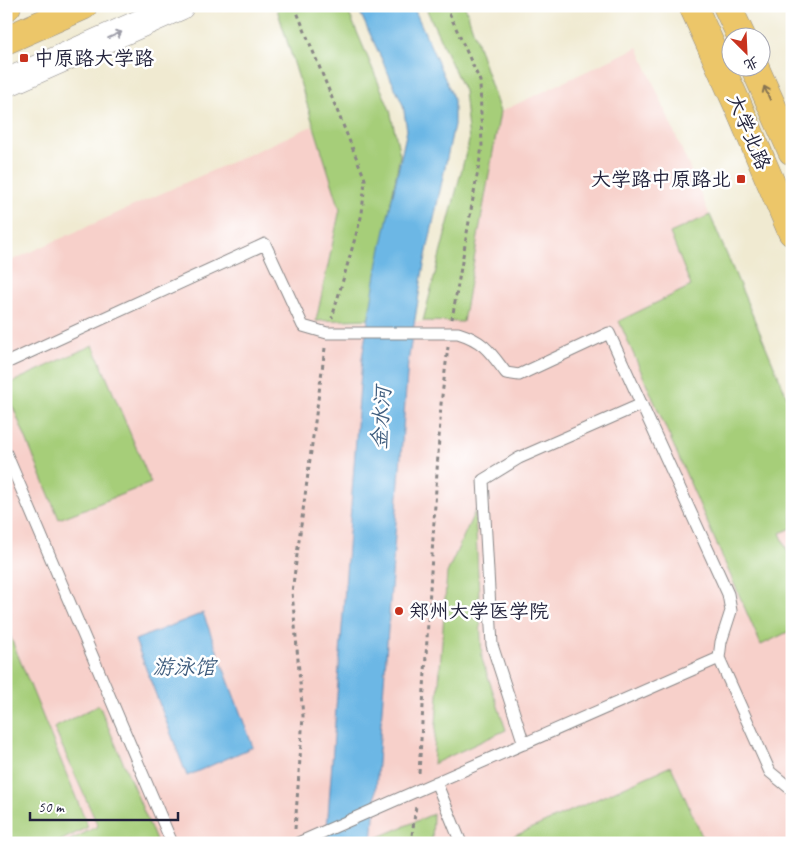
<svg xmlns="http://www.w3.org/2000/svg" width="798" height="849" font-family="Caveat,'LXGW WenKai TC',sans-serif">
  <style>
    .built { fill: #f7d0ca }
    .green { fill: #a6ce79; stroke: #64785a }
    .water { fill: #6cb7e5; stroke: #476c90 }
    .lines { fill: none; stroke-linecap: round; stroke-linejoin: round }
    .service-casing { stroke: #898686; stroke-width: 13 }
    .tertiary-casing { stroke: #898686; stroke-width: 29 }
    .primary-casing { stroke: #898686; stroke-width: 29 }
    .path { stroke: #898686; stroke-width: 3; stroke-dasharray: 4 4; stroke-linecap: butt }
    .service { stroke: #fff; stroke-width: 11 }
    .tertiary { stroke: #fff; stroke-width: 28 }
    .primary { stroke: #ecc669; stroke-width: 28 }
    .oneway { stroke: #9c9ca7 }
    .oneway2 { stroke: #877452 }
    .poi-dot { fill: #c8321e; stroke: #fff; stroke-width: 2 }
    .labels { text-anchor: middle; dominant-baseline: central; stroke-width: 5; stroke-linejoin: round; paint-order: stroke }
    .poi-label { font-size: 20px; fill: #22223b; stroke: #fff; text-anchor: start }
    .street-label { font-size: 20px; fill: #22223b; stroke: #fff }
    .water-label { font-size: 21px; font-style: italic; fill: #405e7f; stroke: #fff }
  </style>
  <rect width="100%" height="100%" fill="#fff"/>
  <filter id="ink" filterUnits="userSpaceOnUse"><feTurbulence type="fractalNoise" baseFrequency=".02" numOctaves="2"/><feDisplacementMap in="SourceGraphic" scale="10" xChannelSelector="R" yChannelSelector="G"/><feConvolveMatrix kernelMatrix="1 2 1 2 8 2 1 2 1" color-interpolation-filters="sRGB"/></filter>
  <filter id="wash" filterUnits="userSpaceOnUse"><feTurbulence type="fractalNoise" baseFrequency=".0096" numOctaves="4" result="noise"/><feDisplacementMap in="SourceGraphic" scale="20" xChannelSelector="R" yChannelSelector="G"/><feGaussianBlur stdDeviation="1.12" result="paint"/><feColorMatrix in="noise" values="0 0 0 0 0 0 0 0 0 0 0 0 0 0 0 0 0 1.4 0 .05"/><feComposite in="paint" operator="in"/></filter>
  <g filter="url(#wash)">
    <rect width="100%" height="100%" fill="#f0ead1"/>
    <!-- built -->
    <path class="built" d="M638,47L792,408V843H432L433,814L367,843H6V263L312,126L342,200L316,321L462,322L500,112Z"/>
    <!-- green -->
    <path class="green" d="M276,6H346L390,110L400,155L369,319L316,321L340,209Z
      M425,6H465L500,112L463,322L423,321L469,141L464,91Z
      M710,215L792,408V528L780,533L792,562V630L761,645L619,321L691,286L670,233Z
      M93,345L151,483L59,519L6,390V385Z
      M475,511L482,659L506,730L433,764L447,573Z
      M6,626L88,827L56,843H6Z
      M99,705L157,843H65L98,826L54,728Z
      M671,766L705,843H499Z
      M433,814L432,843H372V840Z"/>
    <!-- water -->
    <path class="water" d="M357,6H413L450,90L454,101V125L423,270L408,362L372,843H326L362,358L378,262L407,130L403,105Z
      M203,613L253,747L187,776L135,640Z"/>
  </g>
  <g filter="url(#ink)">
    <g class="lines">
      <defs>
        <path id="service" d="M6,363L265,244L303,326L327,333H458C484,341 490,352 506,373L519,375L609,333L728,594L731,611L721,642L719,658L770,772L792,790
          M6,453L172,843
          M524,744L492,645L483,480L519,458L642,404
          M436,782L461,843
          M298,843L719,658"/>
        <path id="tertiary" d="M6,83L180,6"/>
        <path id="primary" d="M693,6L739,108L792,232
          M727,6L742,38
          M6,7L7,6
          M6,40L83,6
          M755,68L792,151"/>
      </defs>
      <!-- service casing -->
      <use href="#service" class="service-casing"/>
      <!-- tertiary casing -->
      <use href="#tertiary" class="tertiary-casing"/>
      <!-- primary casing -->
      <use href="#primary" class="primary-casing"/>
      <!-- path -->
      <path class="path" d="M298,6L297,12L365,179L362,214L332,318
        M446,6L480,81L482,147L452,319
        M419,773L441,404L448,347
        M295,829L303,716L292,592L325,348
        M411,843L416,806"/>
      <!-- service -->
      <use href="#service" class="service"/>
      <!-- tertiary -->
      <use href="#tertiary" class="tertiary"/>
      <!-- primary -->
      <use href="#primary" class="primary"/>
    </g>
    <!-- one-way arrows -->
    <defs><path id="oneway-shaft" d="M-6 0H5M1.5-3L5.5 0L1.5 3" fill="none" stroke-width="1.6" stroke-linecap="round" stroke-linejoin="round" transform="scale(1.25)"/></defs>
    <use class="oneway" href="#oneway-shaft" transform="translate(115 35) rotate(-24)"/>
    <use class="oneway2" href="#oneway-shaft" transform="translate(767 93) rotate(-114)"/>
  </g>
  <!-- markers -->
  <g class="poi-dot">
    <rect x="19" y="53" width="10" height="10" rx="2.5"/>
    <rect x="736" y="174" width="10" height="10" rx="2.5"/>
    <circle cx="399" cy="611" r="5"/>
  </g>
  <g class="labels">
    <!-- poi labels -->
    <g class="poi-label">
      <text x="34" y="58">中原路大学路</text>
      <text x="731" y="179" text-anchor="end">大学路中原路北</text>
      <text x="409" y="611">郑州大学医学院</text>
    </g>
    <!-- street labels -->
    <g class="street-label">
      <text transform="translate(749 132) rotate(67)">大学北路</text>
    </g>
    <!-- water labels -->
    <g class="water-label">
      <text transform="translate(381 418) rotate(-86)">金水河</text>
      <text x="184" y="667">游泳馆</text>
    </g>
  </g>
  <!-- margin -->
  <rect width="798" height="849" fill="none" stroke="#fff" stroke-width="25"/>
  <!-- north arrow -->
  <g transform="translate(746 52) rotate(156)"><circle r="24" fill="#ffffff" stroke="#a7a7b1"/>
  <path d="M0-4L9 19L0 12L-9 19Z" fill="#c8321e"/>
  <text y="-8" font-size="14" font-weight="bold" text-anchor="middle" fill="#22223b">北</text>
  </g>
  <!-- scale -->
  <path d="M30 812v8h148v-8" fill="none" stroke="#22223b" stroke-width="2.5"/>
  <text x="38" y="812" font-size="15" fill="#22223b" stroke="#ffffff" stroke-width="4" paint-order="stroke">50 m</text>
</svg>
